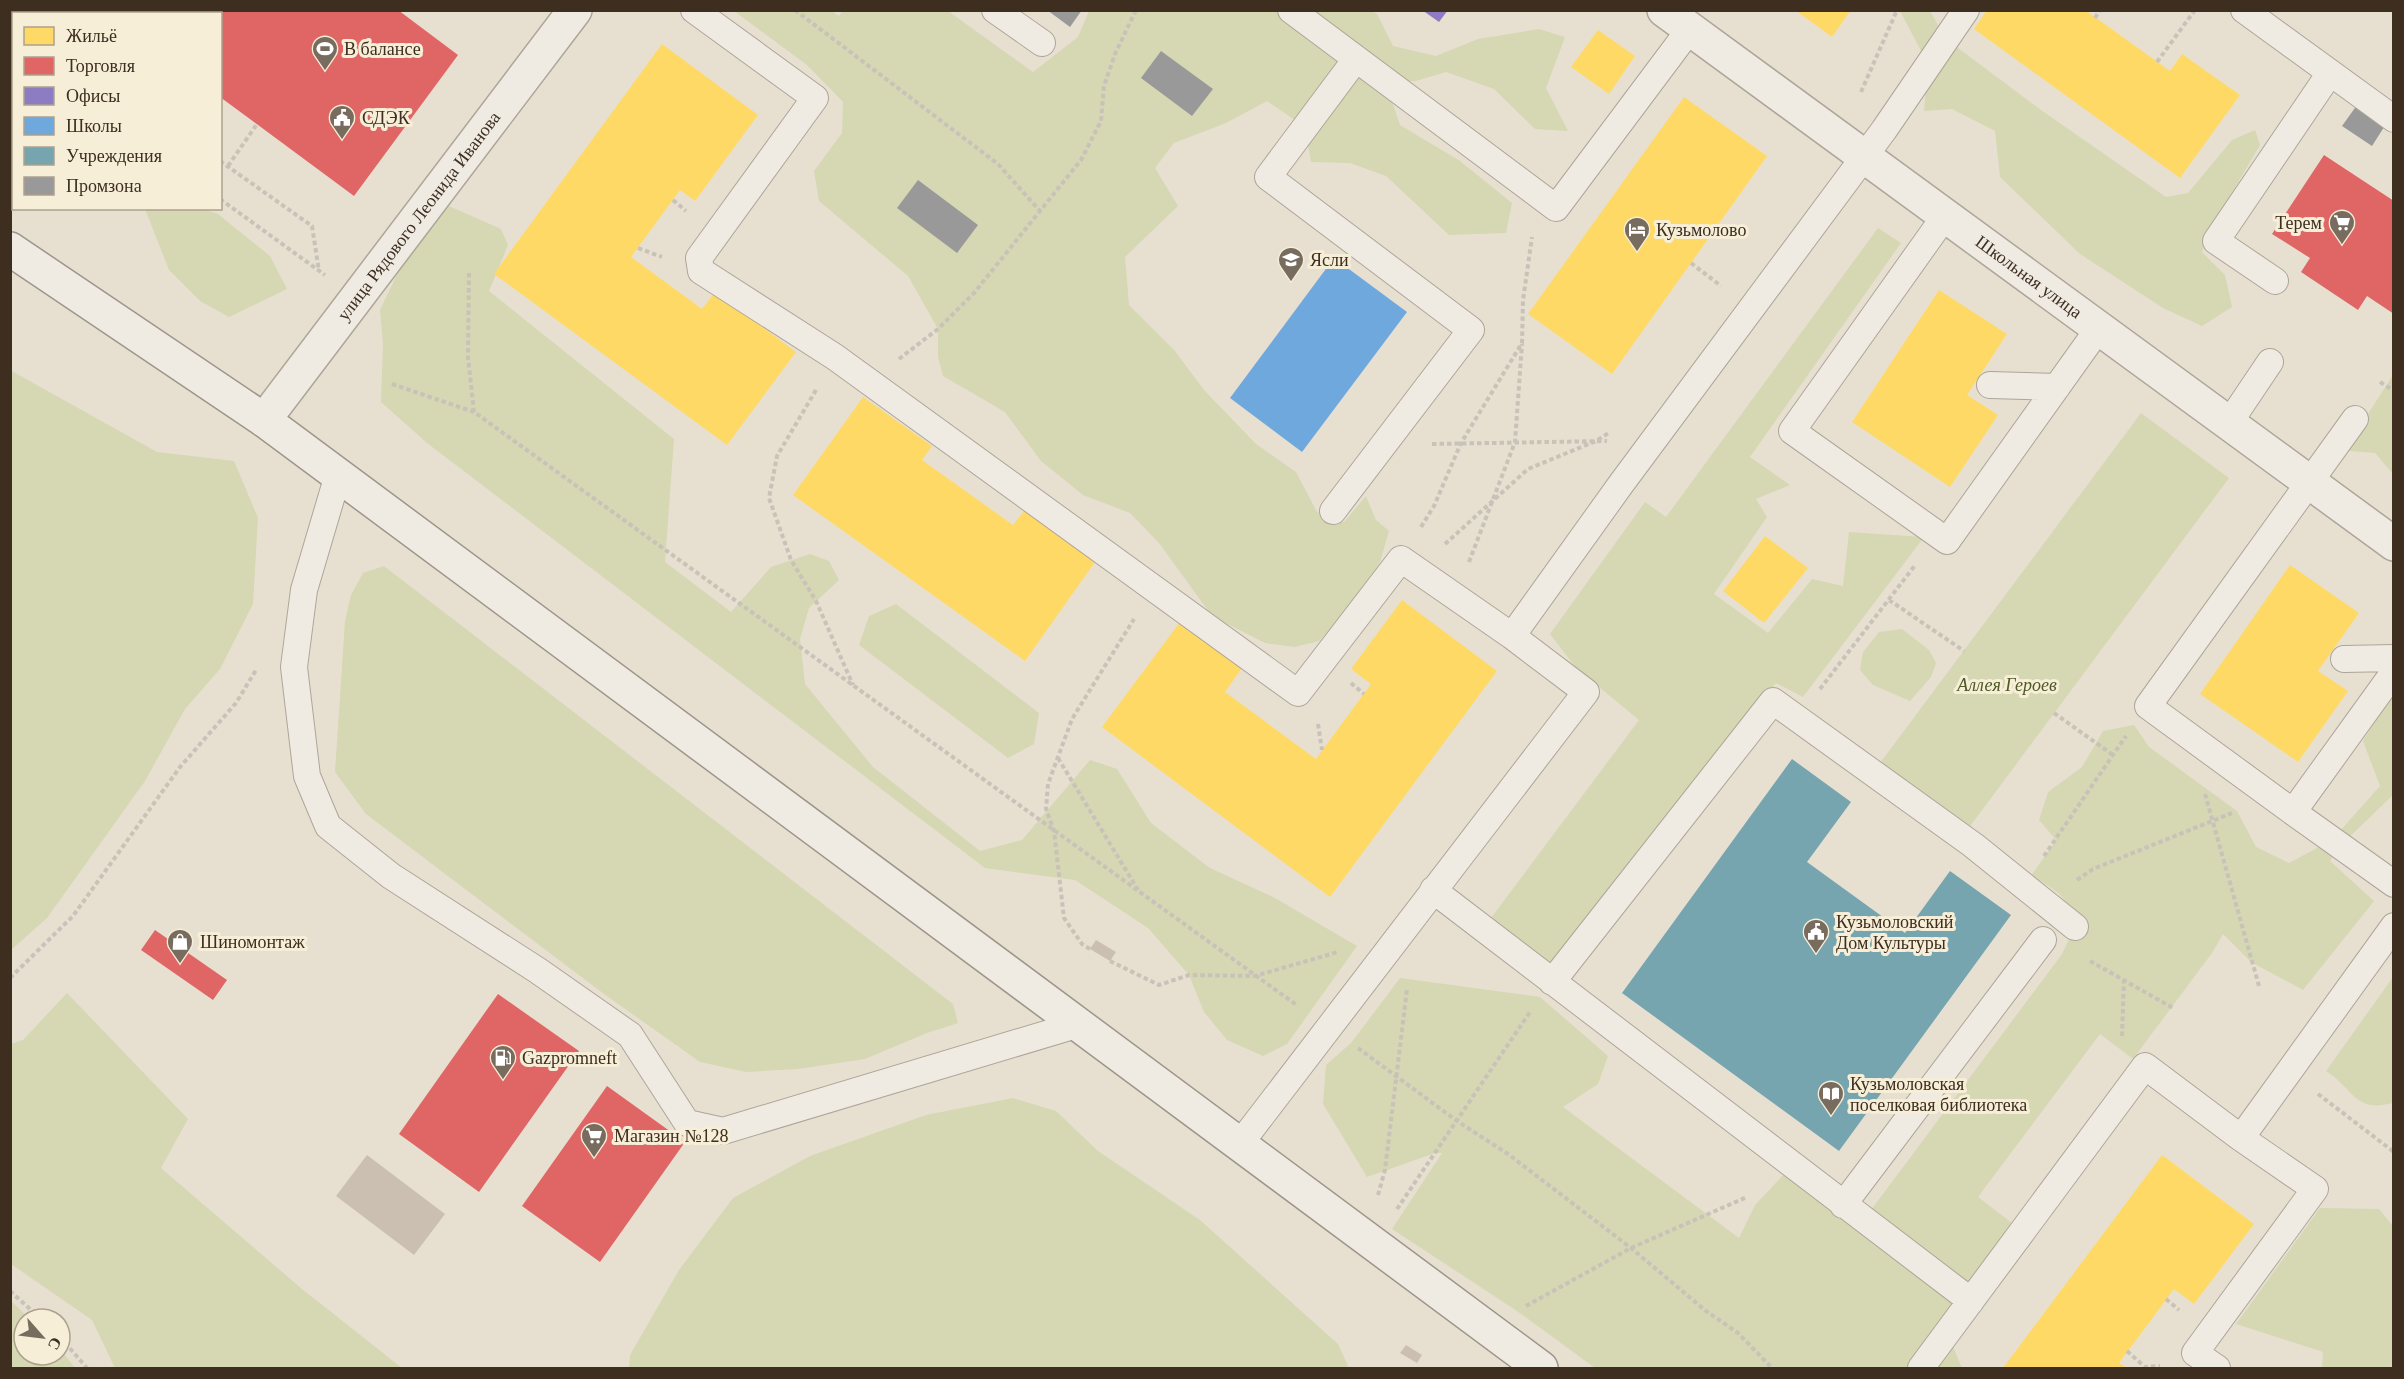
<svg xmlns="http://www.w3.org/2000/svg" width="2404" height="1379" font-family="'Times New Roman',serif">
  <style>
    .green { fill: #d6d7b3 }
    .homes { fill: #ffd966 }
    .shops { fill: #e06666 }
    .offices { fill: #8e7cc3 }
    .schools { fill: #6fa8dc }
    .public { fill: #76a5af }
    .industry { fill: #999 }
    .building { fill: #cbbfb2 }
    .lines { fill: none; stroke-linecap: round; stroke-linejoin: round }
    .service-casing { stroke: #ada599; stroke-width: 28 }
    .minor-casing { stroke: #ada599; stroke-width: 36 }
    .secondary-casing { stroke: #9c958a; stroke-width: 36 }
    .path { stroke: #c8c2b9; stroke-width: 4; stroke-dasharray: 4.5 3; stroke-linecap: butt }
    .service { stroke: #efebe3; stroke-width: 26 }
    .minor { stroke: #efebe3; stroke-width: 33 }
    .secondary { stroke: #efebe3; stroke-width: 33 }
    .labels { text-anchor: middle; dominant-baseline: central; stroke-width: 6; stroke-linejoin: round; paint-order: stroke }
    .poi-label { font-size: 18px; fill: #3d2e20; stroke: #f7eed8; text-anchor: start }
    .street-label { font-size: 18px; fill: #3d2e20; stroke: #f7eed8 }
    .park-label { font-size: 18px; font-style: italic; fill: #4d5a26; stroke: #f7eed8 }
  </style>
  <rect width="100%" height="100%" fill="#e7e0d1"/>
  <!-- green -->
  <path class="green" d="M830,10L839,16L843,10L948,11L1033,72L1078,37L1089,11H1371L1377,14L1393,46L1436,56L1478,39L1539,29L1565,37L1546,88L1568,131L1535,129L1494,89L1446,72L1416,81H1385L1400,125L1460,161L1512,203L1506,233L1449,235L1386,176L1350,163L1311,162L1305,127L1267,101L1226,123L1174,143L1155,168L1178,206L1125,257L1129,305L1175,351L1204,390L1256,444L1296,472L1317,512L1344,522L1366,496L1376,520L1389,531L1380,562L1356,602L1319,641L1295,647L1265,643L1212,616L1159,543L1130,513L1083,495L1041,461L1005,412L943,376L938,357V329L908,276L819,201L814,171L842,133L843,102L807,65L734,11Z
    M1900,11H1930L1946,39L2041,110L2166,197L2188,193L2232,140L2255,130L2260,145L2217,218L2202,252L2225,275L2232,307L2202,326L2163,308L2080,254L2000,177L1995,131L1952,109L1924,111L1928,64Z
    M449,206L501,229L508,245L489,291L674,439L665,562L731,612L771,567L810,554L829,561L839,580L809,608L800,639L805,684L873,767L980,851L1022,840L1090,760L1117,769L1151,823L1210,868L1275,898L1357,946L1287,1044L1263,1056L1227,1040L1204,1012L1189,975L1148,928L1075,880L985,868L427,443L381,402L383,344L380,310L402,264Z
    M145,209H203L218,214L270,256L287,289L229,317L200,301L169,270Z
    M1878,228L1901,243L1750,457L1790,485L1756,499L1767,517L1714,594L1768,633L1812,579L1843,586L1849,532L1924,537L1803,697L1776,683L1552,971L1488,922L1639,720L1576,668L1550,634L1645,502L1666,517Z
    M10,370L157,452L234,461L258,518L253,604L220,669L185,709L145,781L47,918L11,950Z
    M2393,375V474L2375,453L2350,451L2346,448Z
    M2141,413L2229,478L1968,829L1880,763Z
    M384,566L953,1004L958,1023L927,1033L865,1059L798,1069L746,1072L700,1062L604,994L366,814L335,772L345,621L351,595L363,573Z
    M896,604L1039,713L1034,744L1008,758L859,645L869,616Z
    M1902,629L1929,650L1936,663L1931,677L1910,701L1873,685L1860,670L1863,652L1879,632Z
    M2393,693V795L2340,846L2330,861L2374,901L2303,990L2251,962L2223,934L2212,953L2133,1059L2100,1034L1978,1197L2012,1223L1968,1286L1868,1214L2062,954L2075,927C2067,895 2058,891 2031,876L2056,840L2039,820L2048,792L2082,767L2103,731L2134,725L2149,747L2237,811L2256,847L2289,863L2332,840L2380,786L2363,741Z
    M2393,977V1103C2354,1113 2355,1090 2326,1071Z
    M1400,978L1540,997L1608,1056L1598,1084L1563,1107L1739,1238L1755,1205L1788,1170L1957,1300L1947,1333L1962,1368H1595L1517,1311L1392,1229L1442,1153H1435L1367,1177L1323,1104L1326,1065L1351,1043Z
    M67,993L188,1119L161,1168L302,1289L402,1368H115L92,1320L11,1264V1044L23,1040Z
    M1013,1098L1056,1111L1098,1151L1200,1220L1338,1344L1349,1368H629L630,1355L679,1270L733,1198L810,1156L926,1115Z
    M2320,1208L2379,1209L2393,1226V1368H2322L2323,1352L2236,1324Z
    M10,1300L30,1319H24V1355H60V1349L75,1368H11Z"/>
  <!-- homes -->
  <path class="homes" d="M1795,10H1851L1832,37Z
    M1987,10H2085L2170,71L2182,54L2240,95L2180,178L1974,29Z
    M1598,30L1635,56L1609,94L1571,67Z
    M662,44L758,115L695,201L680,190L631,257L702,309L715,292L796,352L727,445L494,274Z
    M1684,97L1767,156L1612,374L1528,314Z
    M1939,290L2007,334L1967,395L1998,415L1950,487L1852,422Z
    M863,397L932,446L922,460L1013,525L1024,511L1095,562L1025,661L793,495Z
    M1765,536L1808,568L1764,623L1723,591Z
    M2290,565L2359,613L2318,671L2348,691L2298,762L2200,694Z
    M1402,600L1497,671L1330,897L1102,727L1180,622L1242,668L1225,692L1316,759L1371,684L1351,669Z
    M2162,1155L2254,1224L2194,1304L2174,1289L2119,1363L2127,1368H2003Z"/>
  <!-- shops -->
  <path class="shops" d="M194,10H398L458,55L354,196L220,97V14H191Z
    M2324,155L2394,201V314L2367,296L2358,310L2301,272L2310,258L2272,234Z
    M155,930L227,980L213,1000L141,950Z
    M498,994L579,1051L479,1192L399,1134Z
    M607,1086L685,1142L600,1262L522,1206Z"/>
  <!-- offices -->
  <path class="offices" d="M1422,10H1448L1439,22Z"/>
  <!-- schools -->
  <path class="schools" d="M1334,258L1407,312L1302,452L1230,398Z"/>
  <!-- public -->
  <path class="public" d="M1792,759L1851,802L1807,862L1905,933L1950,871L2011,915L1839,1151L1622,993Z"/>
  <!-- industry -->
  <path class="industry" d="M1047,10H1082L1070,27Z
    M1161,51L1213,89L1192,116L1141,78Z
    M2357,105L2386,124L2372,146L2342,126Z
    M918,180L978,225L957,253L897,208Z"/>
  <!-- building -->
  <path class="building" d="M1096,940L1116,952L1110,961L1090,949Z
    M367,1155L445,1214L414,1255L336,1196Z
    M1406,1345L1422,1355L1417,1363L1400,1353Z"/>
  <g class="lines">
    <defs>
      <path id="service" d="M694,10L815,98L699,258L701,271L835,357L1298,693L1401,559L1512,636L1586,692L1239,1145
        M995,10L1042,43
        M1291,10L1556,208L1690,29
        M2244,10L2394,119
        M1945,216L1792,431L1947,541L2099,328
        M2275,281L2216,241L2330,73
        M1990,385L2057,387
        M2355,419L2148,706L2293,812L2394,672
        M2229,423L2270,362
        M338,475L304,590L294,667L307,776L328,826L391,876L537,970L630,1035L687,1123L723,1131L1076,1025
        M1333,511L1471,330L1268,177L1356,59
        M1512,636L1621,484L1884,130L1966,10
        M2344,659L2394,658
        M2293,812L2394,884
        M1433,890L1971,1301
        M1552,982L1773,701L1973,845L2075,927
        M1843,1205L2043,940
        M1921,1368L2145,1066L2241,1138L2394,926
        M2217,1368L2195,1353L2315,1189L2241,1138"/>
      <g id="minor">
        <path id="s1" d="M1664,10L2394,544"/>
        <path id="s2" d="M264,420L575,10"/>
      </g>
      <path id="secondary" d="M10,249L264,420L1541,1368"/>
    </defs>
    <!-- service casing -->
    <use href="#service" class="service-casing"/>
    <!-- minor casing -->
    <use href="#minor" class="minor-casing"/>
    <!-- secondary casing -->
    <use href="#secondary" class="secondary-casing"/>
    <!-- path -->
    <path class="path" d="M795,10L998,164L1040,211
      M166,14L169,10
      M2095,18L2100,10
      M10,47L14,49
      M2157,62L2195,10
      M1861,92L1897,10
      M220,161L312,226L319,271
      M228,166L257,124
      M220,199L325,275
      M673,200L686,211
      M638,248L662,257
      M1691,263L1721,286
      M469,273L468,357L474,412L1298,1006
      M899,359L938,329L974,293L1081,160L1101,121L1104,86L1115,54L1136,10
      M2380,382L2394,391
      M392,384L474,412
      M816,390L777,456L769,498L791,560L816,601L853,685
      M1432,444L1607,441
      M1421,527L1434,506L1461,443L1522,343L1523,300L1532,237
      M1445,544L1528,469L1596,441L1610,432
      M1469,562L1515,442L1522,344
      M1889,600L1964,651
      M1351,683L1364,694
      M1820,689L1916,564
      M2054,713L2113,755
      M1318,724L1322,750
      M1058,758L1138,890
      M2205,794L2259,986
      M2044,856L2126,736
      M2077,880L2093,869L2232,813
      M1090,949L1082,944L1064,918L1054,831L1046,809L1048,784L1072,719L1134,619
      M1110,961L1159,985L1189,975L1255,976L1338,952
      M2090,961L2173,1008
      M10,978L73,916L180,767L236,703L256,670
      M2122,1036L2124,980
      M1358,1048L1457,1121L1508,1154L1631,1248L1706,1311L1738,1333L1772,1368
      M2318,1094L2394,1152
      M1378,1195L1385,1170L1407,989
      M1397,1209L1530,1012
      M10,1291L41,1319
      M2166,1299L2179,1310
      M1526,1306L1631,1248L1747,1197
      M60,1337L87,1368
      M2127,1351L2145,1367L2160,1366"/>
    <!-- service -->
    <use href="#service" class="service"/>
    <!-- minor -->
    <use href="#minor" class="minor"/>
    <!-- secondary -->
    <use href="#secondary" class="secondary"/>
  </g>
  <!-- icons -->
  <defs>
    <symbol id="stadium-pin" viewBox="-11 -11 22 30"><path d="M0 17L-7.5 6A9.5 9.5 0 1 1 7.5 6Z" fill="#786c5e" stroke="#f7eed8"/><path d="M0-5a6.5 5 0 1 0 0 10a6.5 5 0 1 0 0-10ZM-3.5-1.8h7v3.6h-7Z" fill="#fff"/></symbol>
    <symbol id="civic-pin" viewBox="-11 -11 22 30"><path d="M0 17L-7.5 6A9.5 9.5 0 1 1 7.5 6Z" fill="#786c5e" stroke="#f7eed8"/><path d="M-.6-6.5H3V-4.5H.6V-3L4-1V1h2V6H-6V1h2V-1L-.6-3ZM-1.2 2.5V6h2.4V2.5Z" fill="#fff"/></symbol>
    <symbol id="supermarket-pin" viewBox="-11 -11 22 30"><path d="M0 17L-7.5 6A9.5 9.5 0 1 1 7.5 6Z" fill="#786c5e" stroke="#f7eed8"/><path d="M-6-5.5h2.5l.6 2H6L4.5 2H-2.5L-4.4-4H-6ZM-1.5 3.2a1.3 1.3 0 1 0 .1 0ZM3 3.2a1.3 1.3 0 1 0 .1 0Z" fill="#fff"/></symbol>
    <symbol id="hotel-pin" viewBox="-11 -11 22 30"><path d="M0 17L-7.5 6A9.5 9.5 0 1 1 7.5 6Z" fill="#786c5e" stroke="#f7eed8"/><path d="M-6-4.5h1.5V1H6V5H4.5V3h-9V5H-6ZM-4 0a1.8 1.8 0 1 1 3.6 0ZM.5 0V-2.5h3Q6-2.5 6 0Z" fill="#fff"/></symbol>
    <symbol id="school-pin" viewBox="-11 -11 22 30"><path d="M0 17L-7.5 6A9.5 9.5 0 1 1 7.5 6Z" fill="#786c5e" stroke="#f7eed8"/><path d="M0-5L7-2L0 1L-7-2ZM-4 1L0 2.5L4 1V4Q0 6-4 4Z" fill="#fff"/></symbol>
    <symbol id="shop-pin" viewBox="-11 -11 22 30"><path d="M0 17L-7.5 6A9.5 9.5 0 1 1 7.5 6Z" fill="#786c5e" stroke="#f7eed8"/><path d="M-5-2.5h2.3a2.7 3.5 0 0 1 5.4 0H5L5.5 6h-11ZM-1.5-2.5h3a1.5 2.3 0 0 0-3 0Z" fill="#fff"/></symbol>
    <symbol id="fuel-pin" viewBox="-11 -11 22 30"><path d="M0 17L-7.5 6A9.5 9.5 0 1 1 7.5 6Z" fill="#786c5e" stroke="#f7eed8"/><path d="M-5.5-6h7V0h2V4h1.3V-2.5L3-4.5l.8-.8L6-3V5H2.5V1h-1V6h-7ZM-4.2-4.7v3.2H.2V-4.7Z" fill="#fff"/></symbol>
    <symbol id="library-pin" viewBox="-11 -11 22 30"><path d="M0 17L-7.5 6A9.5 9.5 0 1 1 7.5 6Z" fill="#786c5e" stroke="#f7eed8"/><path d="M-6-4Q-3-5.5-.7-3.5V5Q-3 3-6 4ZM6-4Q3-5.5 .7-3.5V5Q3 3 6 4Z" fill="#fff"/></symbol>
  </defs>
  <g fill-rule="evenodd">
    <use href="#stadium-pin" x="310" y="34" width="30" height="40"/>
    <use href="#civic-pin" x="327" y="103" width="30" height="40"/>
    <use href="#supermarket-pin" x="2327" y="208" width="30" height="40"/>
    <use href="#hotel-pin" x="1622" y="215" width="30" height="40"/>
    <use href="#school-pin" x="1276" y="245" width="30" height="40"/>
    <use href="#civic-pin" x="1801" y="917" width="30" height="40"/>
    <use href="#shop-pin" x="165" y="927" width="30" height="40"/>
    <use href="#fuel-pin" x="488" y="1043" width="30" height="40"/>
    <use href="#library-pin" x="1816" y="1079" width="30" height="40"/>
    <use href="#supermarket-pin" x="579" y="1121" width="30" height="40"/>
  </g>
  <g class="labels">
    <!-- poi labels -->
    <g class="poi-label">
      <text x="344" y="49">В балансе</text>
      <text x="362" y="118">СДЭК</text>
      <text x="2322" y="223" text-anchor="end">Терем</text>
      <text x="1656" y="230">Кузьмолово</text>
      <text x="1310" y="260">Ясли</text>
      <text x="1836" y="922">Кузьмоловский<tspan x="1836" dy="21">Дом Культуры</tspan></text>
      <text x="200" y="942">Шиномонтаж</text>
      <text x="522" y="1058">Gazpromneft</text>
      <text x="1850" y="1084">Кузьмоловская<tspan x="1850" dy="21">поселковая библиотека</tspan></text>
      <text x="614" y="1136">Магазин №128</text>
    </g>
    <!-- street labels -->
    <g class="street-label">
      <text stroke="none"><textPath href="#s2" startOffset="256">улица Рядового Леонида Иванова</textPath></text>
      <text stroke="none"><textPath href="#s1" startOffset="452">Школьная улица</textPath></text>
    </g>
    <!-- park labels -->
    <g class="park-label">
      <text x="2007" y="685">Аллея Героев</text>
    </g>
  </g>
  <!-- border -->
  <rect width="2404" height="1379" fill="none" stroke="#3d2e20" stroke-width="24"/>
  <!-- legend -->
  <rect x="12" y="12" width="210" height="198" fill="#f7eed8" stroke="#ada18e" stroke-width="1.5"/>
  <rect x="24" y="27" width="30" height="18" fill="#ffd966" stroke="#ada18e" stroke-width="1.5"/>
  <text x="66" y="42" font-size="18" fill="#3d2e20">Жильё</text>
  <rect x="24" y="57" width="30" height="18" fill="#e06666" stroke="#ada18e" stroke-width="1.5"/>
  <text x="66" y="72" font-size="18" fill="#3d2e20">Торговля</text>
  <rect x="24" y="87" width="30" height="18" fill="#8e7cc3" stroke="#ada18e" stroke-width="1.5"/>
  <text x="66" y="102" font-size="18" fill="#3d2e20">Офисы</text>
  <rect x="24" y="117" width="30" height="18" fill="#6fa8dc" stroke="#ada18e" stroke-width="1.5"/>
  <text x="66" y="132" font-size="18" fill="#3d2e20">Школы</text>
  <rect x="24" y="147" width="30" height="18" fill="#76a5af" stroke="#ada18e" stroke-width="1.5"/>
  <text x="66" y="162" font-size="18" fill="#3d2e20">Учреждения</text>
  <rect x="24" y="177" width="30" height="18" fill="#999999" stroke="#ada18e" stroke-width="1.5"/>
  <text x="66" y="192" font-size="18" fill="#3d2e20">Промзона</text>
  <!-- north arrow -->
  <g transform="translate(42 1337) rotate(118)"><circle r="28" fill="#f7eed8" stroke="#ada18e" stroke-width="1.5"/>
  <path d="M0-4.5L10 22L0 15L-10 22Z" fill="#786c5e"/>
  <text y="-9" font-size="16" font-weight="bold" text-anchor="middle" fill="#3d2e20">С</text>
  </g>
</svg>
